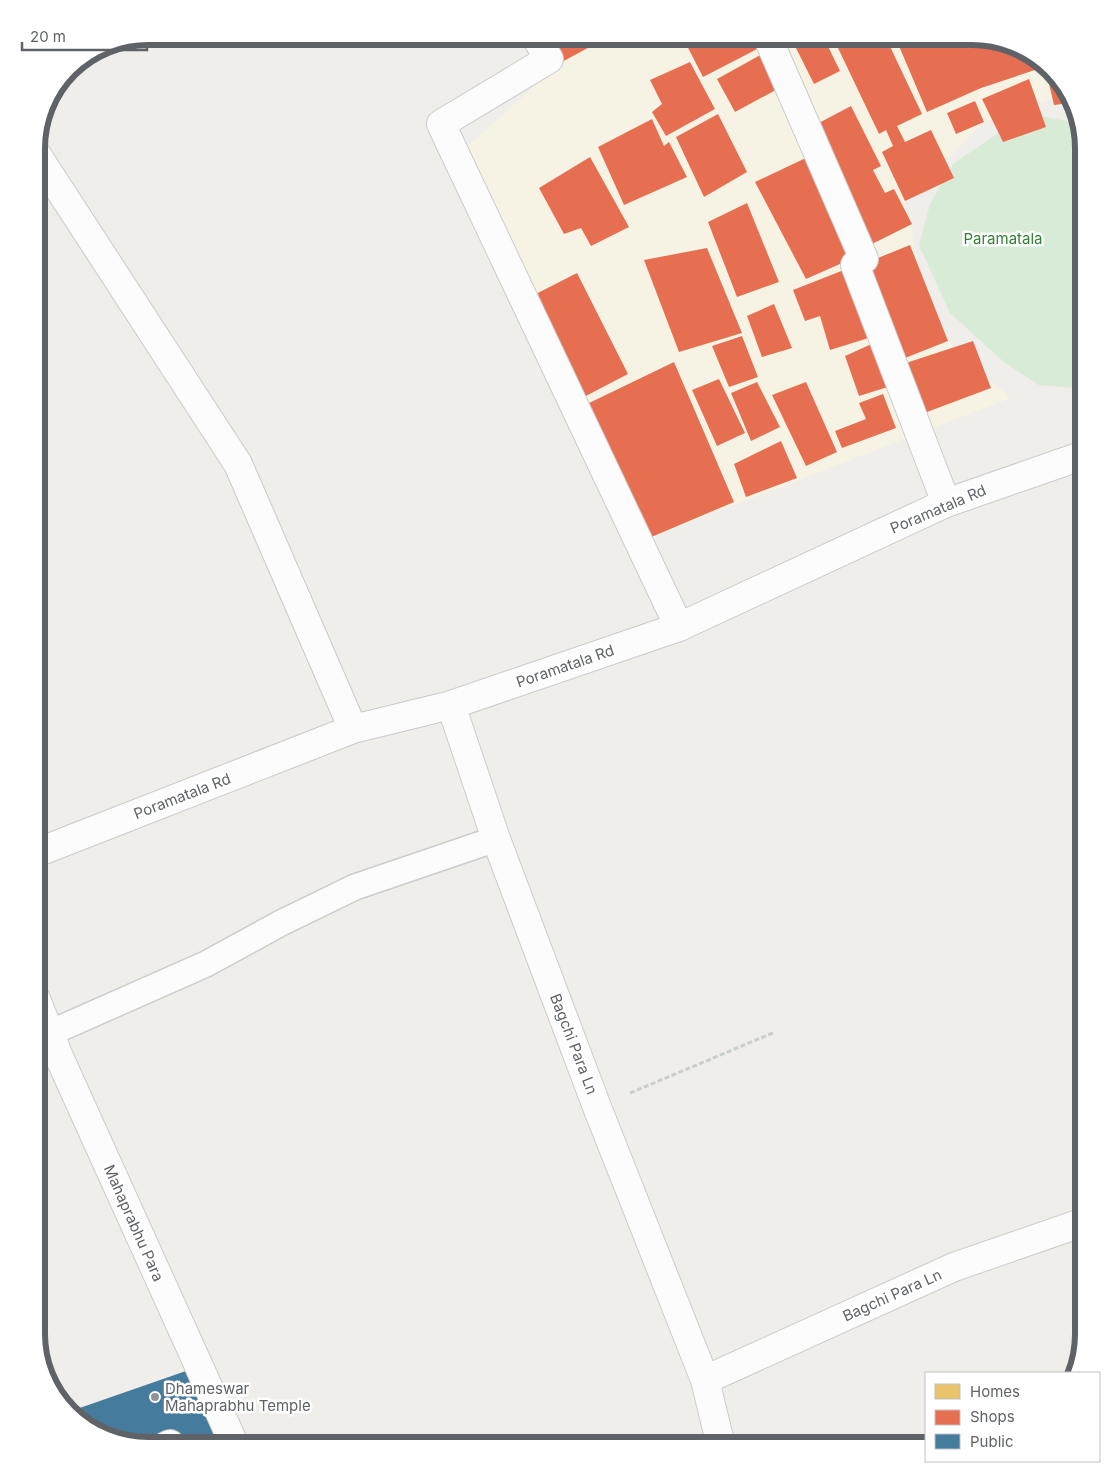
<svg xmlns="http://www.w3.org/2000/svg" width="1120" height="1482" font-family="Inter,sans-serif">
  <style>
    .commercial { fill: #f7f3e4 }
    .green { fill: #d8ebd6 }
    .homes { fill: #e9c46a }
    .shops { fill: #e76f51 }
    .public { fill: #457b9d }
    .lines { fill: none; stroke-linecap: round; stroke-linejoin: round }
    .lane-casing { stroke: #cbcccc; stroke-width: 28 }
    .street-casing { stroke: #cbcccc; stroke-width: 30 }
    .secondary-casing { stroke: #cacacb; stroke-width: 30 }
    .path { stroke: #cacfcc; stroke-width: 3; stroke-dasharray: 5 2.5; stroke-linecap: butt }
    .lane { stroke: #fdfcfc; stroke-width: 25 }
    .street { stroke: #fdfcfc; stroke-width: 28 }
    .secondary { stroke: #fdfcfc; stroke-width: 28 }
    .poi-dot { fill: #919496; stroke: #fff; stroke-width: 2 }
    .labels { text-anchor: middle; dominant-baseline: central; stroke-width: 5; stroke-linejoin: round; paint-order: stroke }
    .park-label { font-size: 15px; fill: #348238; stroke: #fff }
    .street-label { font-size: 15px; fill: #5f6368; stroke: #fff }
    .poi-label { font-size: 15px; fill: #5f6368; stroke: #fff; text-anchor: start }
    .rim { fill: none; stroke: #5f6368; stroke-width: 6 }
  </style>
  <rect width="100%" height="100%" fill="#efeeea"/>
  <!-- commercial -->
  <path class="commercial" d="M543,36H979L1028,51L1065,86L1067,93L984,122L905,202L920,270L948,341L1010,398L649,538L456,157L560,63Z"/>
  <!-- green -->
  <path class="green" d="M1041,116L1076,123L1084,148V389L1039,385L1005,363L950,313L919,245L930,204L953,164L997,134Z"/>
  <!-- homes -->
  <path class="homes" d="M126,1413L134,1442L93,1431L91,1422Z"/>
  <!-- shops -->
  <path class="shops" d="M548,36H610L560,63Z
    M682,36H761L765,45L703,77Z
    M790,36H823L840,71L814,84Z
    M863,36H885L922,114L897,126L905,142L931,130L954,178L905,201L882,152L893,146L886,130L879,134L838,48Z
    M919,36H979L1028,51L1035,58L1038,69L981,88L927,112L899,46Z
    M764,53L783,86L735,112L717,79Z
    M690,62L715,109L666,136L652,112L662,104L650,80Z
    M1052,74L1065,86L1070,103L1054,105L1047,75Z
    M1029,79L1046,127L1003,142L982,99Z
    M975,101L984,122L956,134L947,113Z
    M851,106L881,166L873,170L885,193L894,189L912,224L868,246L815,125Z
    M718,114L747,172L704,197L676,137Z
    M652,119L664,146L669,142L687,177L624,205L598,147Z
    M810,156L858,256L806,279L755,182Z
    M590,157L629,227L591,246L581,228L564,234L539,188Z
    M747,203L779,282L737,297L708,222Z
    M910,245L948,341L900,360L863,264Z
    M707,248L742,333L679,352L644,260Z
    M849,268L875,336L830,350L820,316L805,321L793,290Z
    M577,273L628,374L580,399L530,297Z
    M774,304L792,348L762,357L747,316Z
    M742,336L758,377L729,387L712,346Z
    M973,341L991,388L919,415L903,364Z
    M876,342L891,386L859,396L845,356Z
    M674,362L734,502L649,538L585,405Z
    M719,379L745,433L717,446L692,390Z
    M757,382L780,427L751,441L731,393Z
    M806,382L837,452L806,466L772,395Z
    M883,394L896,428L842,448L835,431L866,419L859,403Z
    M781,441L797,478L746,497L734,464Z"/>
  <!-- public -->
  <path class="public" d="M186,1371L219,1446H148L92,1431L71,1411Z
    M57,1386L66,1406L55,1396L53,1388Z"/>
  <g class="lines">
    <defs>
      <path id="lane" d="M50,1033L206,964L281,923L355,887L496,839"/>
      <path id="street" d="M535,36L549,59L441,124L679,627
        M767,36L864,259L855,265L946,503
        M451,705L496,839L597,1107L705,1380L721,1446
        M36,999L60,1059L235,1446
        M705,1380L954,1267L1084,1222
        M166,1446L170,1444L171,1446"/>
      <path id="secondary" d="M37,155L238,464L353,729
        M36,853L353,729L451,705L679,627L946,503L1084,455"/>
    </defs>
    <!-- lane casing -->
    <use href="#lane" class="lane-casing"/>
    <!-- street casing -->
    <use href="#street" class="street-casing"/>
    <!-- secondary casing -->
    <use href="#secondary" class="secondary-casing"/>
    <!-- path -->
    <path class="path" d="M630,1093L775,1032"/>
    <!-- lane -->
    <use href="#lane" class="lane"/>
    <!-- street -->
    <use href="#street" class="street"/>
    <!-- secondary -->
    <use href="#secondary" class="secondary"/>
  </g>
  <!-- markers -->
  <circle class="poi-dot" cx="155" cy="1397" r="5"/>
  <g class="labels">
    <!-- park labels -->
    <g class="park-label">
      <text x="1003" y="238">Paramatala</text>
    </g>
    <!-- street labels -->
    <g class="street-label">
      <text transform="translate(938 509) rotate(-23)">Poramatala Rd</text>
      <text transform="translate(565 666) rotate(-19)">Poramatala Rd</text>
      <text transform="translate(182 796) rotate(-21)">Poramatala Rd</text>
      <text transform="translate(574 1044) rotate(69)">Bagchi Para Ln</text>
      <text transform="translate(134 1223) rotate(66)">Mahaprabhu Para</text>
      <text transform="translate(892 1295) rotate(-24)">Bagchi Para Ln</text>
    </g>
    <!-- poi labels -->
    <g class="poi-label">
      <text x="165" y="1388">Dhameswar<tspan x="165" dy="17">Mahaprabhu Temple</tspan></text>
    </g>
  </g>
  <!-- crop -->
  <path d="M0 0H1120V1482H0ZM148 45H972A103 103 0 0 1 1075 148V1334A103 103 0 0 1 972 1437H148A103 103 0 0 1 45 1334V148A103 103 0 0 1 148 45Z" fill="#fff" fill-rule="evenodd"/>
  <path class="rim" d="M148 45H972A103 103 0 0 1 1075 148V1334A103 103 0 0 1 972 1437H148A103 103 0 0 1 45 1334V148A103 103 0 0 1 148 45Z"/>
  <!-- legend -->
  <rect x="925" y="1372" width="175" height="90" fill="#ffffff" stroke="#bfc1c3"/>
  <rect x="935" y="1384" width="25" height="15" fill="#e9c46a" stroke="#bfc1c3"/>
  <text x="970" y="1397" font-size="15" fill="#5f6368">Homes</text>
  <rect x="935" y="1410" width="25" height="15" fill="#e76f51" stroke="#bfc1c3"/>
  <text x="970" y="1422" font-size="15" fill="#5f6368">Shops</text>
  <rect x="935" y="1434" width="25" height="15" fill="#457b9d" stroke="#bfc1c3"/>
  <text x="970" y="1447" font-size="15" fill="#5f6368">Public</text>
  <!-- scale -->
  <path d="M22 42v8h125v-8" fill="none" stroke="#5f6368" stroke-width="2.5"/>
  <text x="30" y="42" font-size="15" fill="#5f6368" stroke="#ffffff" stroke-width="4" paint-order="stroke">20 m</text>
</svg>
